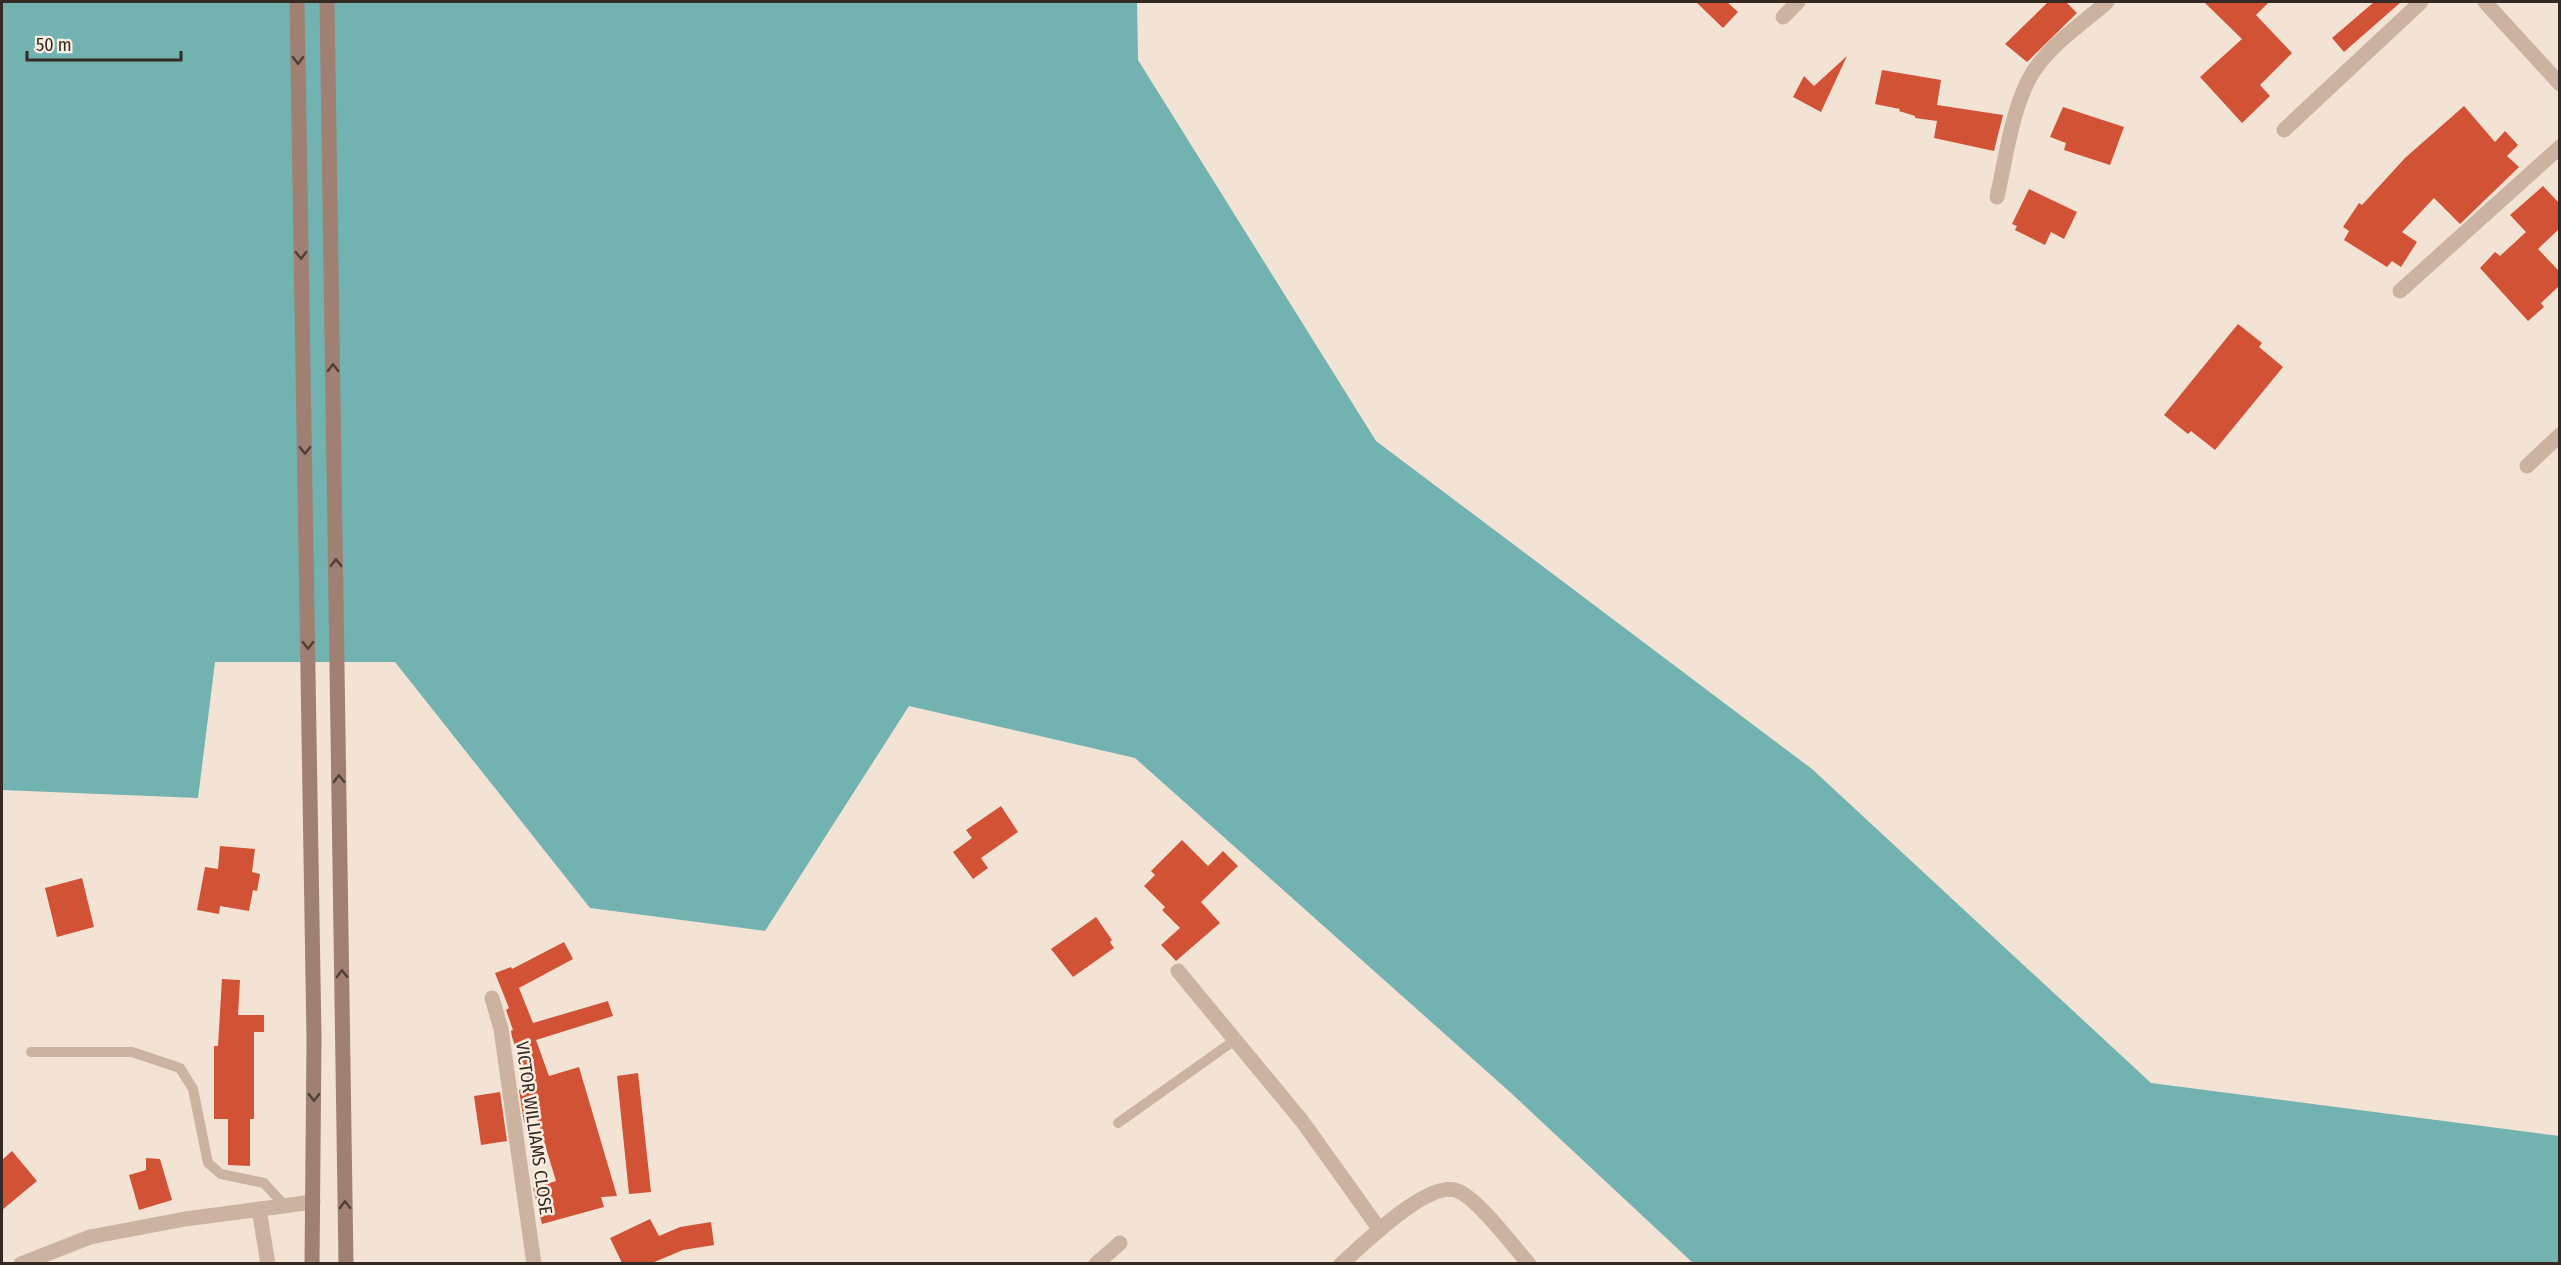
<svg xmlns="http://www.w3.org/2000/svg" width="2561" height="1265" font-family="'Fira Sans Condensed',sans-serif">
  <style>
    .water { fill: #72b2b1 }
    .building { fill: #d15235 }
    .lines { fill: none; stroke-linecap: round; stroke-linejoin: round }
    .lane { stroke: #cbb2a1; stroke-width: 10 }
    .street { stroke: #cbb2a1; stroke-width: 15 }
    .secondary { stroke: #9f8072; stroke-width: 15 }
    .oneway { stroke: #503f38 }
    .labels { text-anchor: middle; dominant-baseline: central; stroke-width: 5; stroke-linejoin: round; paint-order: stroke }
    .street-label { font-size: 18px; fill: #352924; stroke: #faeee1 }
  </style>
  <rect width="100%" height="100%" fill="#f3e3d5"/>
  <!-- water -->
  <path class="water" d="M2,2H1137L1138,60L1376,441L1812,769L2151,1083L2559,1136V1263H1693L1511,1093L1135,758L909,706L765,931L590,908L395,662H215L198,798L2,790Z"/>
  <!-- building -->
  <path class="building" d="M1696,2H1727L1738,12L1723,28Z
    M2048,2H2066L2077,13L2027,62L2005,44Z
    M2204,2H2269L2256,15L2292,53L2260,85L2270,96L2242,123L2200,77L2242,39Z
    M2374,2H2401L2344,52L2332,38Z
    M1847,56L1821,112L1793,97L1804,76L1814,86Z
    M1882,70L1941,80L1937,105L2003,115L1994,151L1934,138L1937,121L1915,118V116L1899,111L1900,109L1875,104Z
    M2464,106L2495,142L2505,131L2518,145L2507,156L2519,167L2460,224L2434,198L2402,232L2417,242L2401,267L2392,261L2387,267L2344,240L2349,231L2343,227L2359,203L2362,205L2405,158Z
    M2063,107L2124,127L2110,165L2064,150L2066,143L2050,137Z
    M2543,186L2559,203V229L2538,249L2559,271V286L2541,303L2544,307L2528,321L2480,268L2495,252L2500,256L2526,232L2510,215Z
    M2029,189L2077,212L2064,239L2051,232L2045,245L2015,230L2017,226L2012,224Z
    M2238,324L2262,343L2259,347L2283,367L2215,450L2191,431L2188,434L2164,415Z
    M1001,806L1018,832L981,858L988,868L973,879L953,852L972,838L966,830Z
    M1182,840L1208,866L1223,851L1238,866L1201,902L1220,923L1176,961L1161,945L1180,928L1162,910L1165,907L1144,886L1155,875L1151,871Z
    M220,846L255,849L252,872L260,874L257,891L253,890L249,911L220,906L219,914L197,910L205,867L218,869Z
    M82,878L94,927L57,937L45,888Z
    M1096,917L1112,940L1110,942L1114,948L1073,977L1051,949Z
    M564,942L573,959L519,988L533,1023L608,1001L613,1016L536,1040L549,1076L579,1067L617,1196L601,1197L604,1207L542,1224L533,1188L556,1181L537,1118L524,1122L519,1090L524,1089L522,1084L528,1082L512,1037L511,1031L513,1030L506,1010L509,1008L495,973L511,967L512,969Z
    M222,979L240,980L238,1015H264V1032H254V1119H250V1166L228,1165V1119H214V1046H218Z
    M638,1073L651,1192L629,1194L617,1076Z
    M500,1092L507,1141L481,1145L474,1096Z
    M12,1151L37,1181L2,1210V1160Z
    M146,1158L160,1159L172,1200L139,1210L129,1175L146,1170Z
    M650,1219L659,1236L680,1227L711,1222L714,1245L683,1250L652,1263H622L610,1238Z"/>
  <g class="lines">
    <!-- lane -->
    <path class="lane" d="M31,1052H132L180,1068L193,1089L208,1163L221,1174L264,1183L285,1206
      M1118,1123L1235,1040"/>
    <!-- street -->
    <path class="street" d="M2485,2L2560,84
      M1783,17L1798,2
      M2284,130L2421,2
      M1997,197C2006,158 2012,106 2033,72C2051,44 2083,23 2107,2
      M2400,291L2560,147
      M2527,466L2560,435
      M1178,971L1302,1121L1380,1230
      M492,998L501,1029L534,1264
      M259,1209L268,1264
      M21,1264L90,1237L185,1219L313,1202
      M1096,1264L1120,1243
      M1341,1264C1363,1245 1429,1178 1458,1191C1479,1200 1513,1246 1529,1264"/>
    <!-- secondary -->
    <path class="secondary" d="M297,2L314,1039L312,1264
      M327,2L346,1264"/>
  </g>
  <!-- one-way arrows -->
  <defs><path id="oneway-chevron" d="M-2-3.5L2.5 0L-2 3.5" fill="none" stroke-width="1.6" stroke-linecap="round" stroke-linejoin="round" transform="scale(1.5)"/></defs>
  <g class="oneway">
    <use href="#oneway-chevron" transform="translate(298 60) rotate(89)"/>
    <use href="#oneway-chevron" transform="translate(301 255) rotate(89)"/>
    <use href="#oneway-chevron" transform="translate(333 368) rotate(-91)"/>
    <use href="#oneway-chevron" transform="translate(305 450) rotate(89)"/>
    <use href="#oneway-chevron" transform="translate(336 563) rotate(-91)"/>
    <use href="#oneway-chevron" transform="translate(308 645) rotate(89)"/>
    <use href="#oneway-chevron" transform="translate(339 779) rotate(-91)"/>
    <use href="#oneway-chevron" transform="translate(342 974) rotate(-91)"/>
    <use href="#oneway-chevron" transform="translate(314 1097) rotate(90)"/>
    <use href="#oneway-chevron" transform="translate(345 1205) rotate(-91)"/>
  </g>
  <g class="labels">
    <!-- street labels -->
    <g class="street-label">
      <text transform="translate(534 1128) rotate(82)">VICTOR WILLIAMS CLOSE</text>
    </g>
  </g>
  <!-- border -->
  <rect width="2561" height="1265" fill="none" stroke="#352924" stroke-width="6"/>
  <!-- scale -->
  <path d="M27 51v9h154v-9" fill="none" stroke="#352924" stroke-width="3"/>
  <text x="36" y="51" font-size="18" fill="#352924" stroke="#faeee1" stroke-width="4.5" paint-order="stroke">50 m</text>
</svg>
